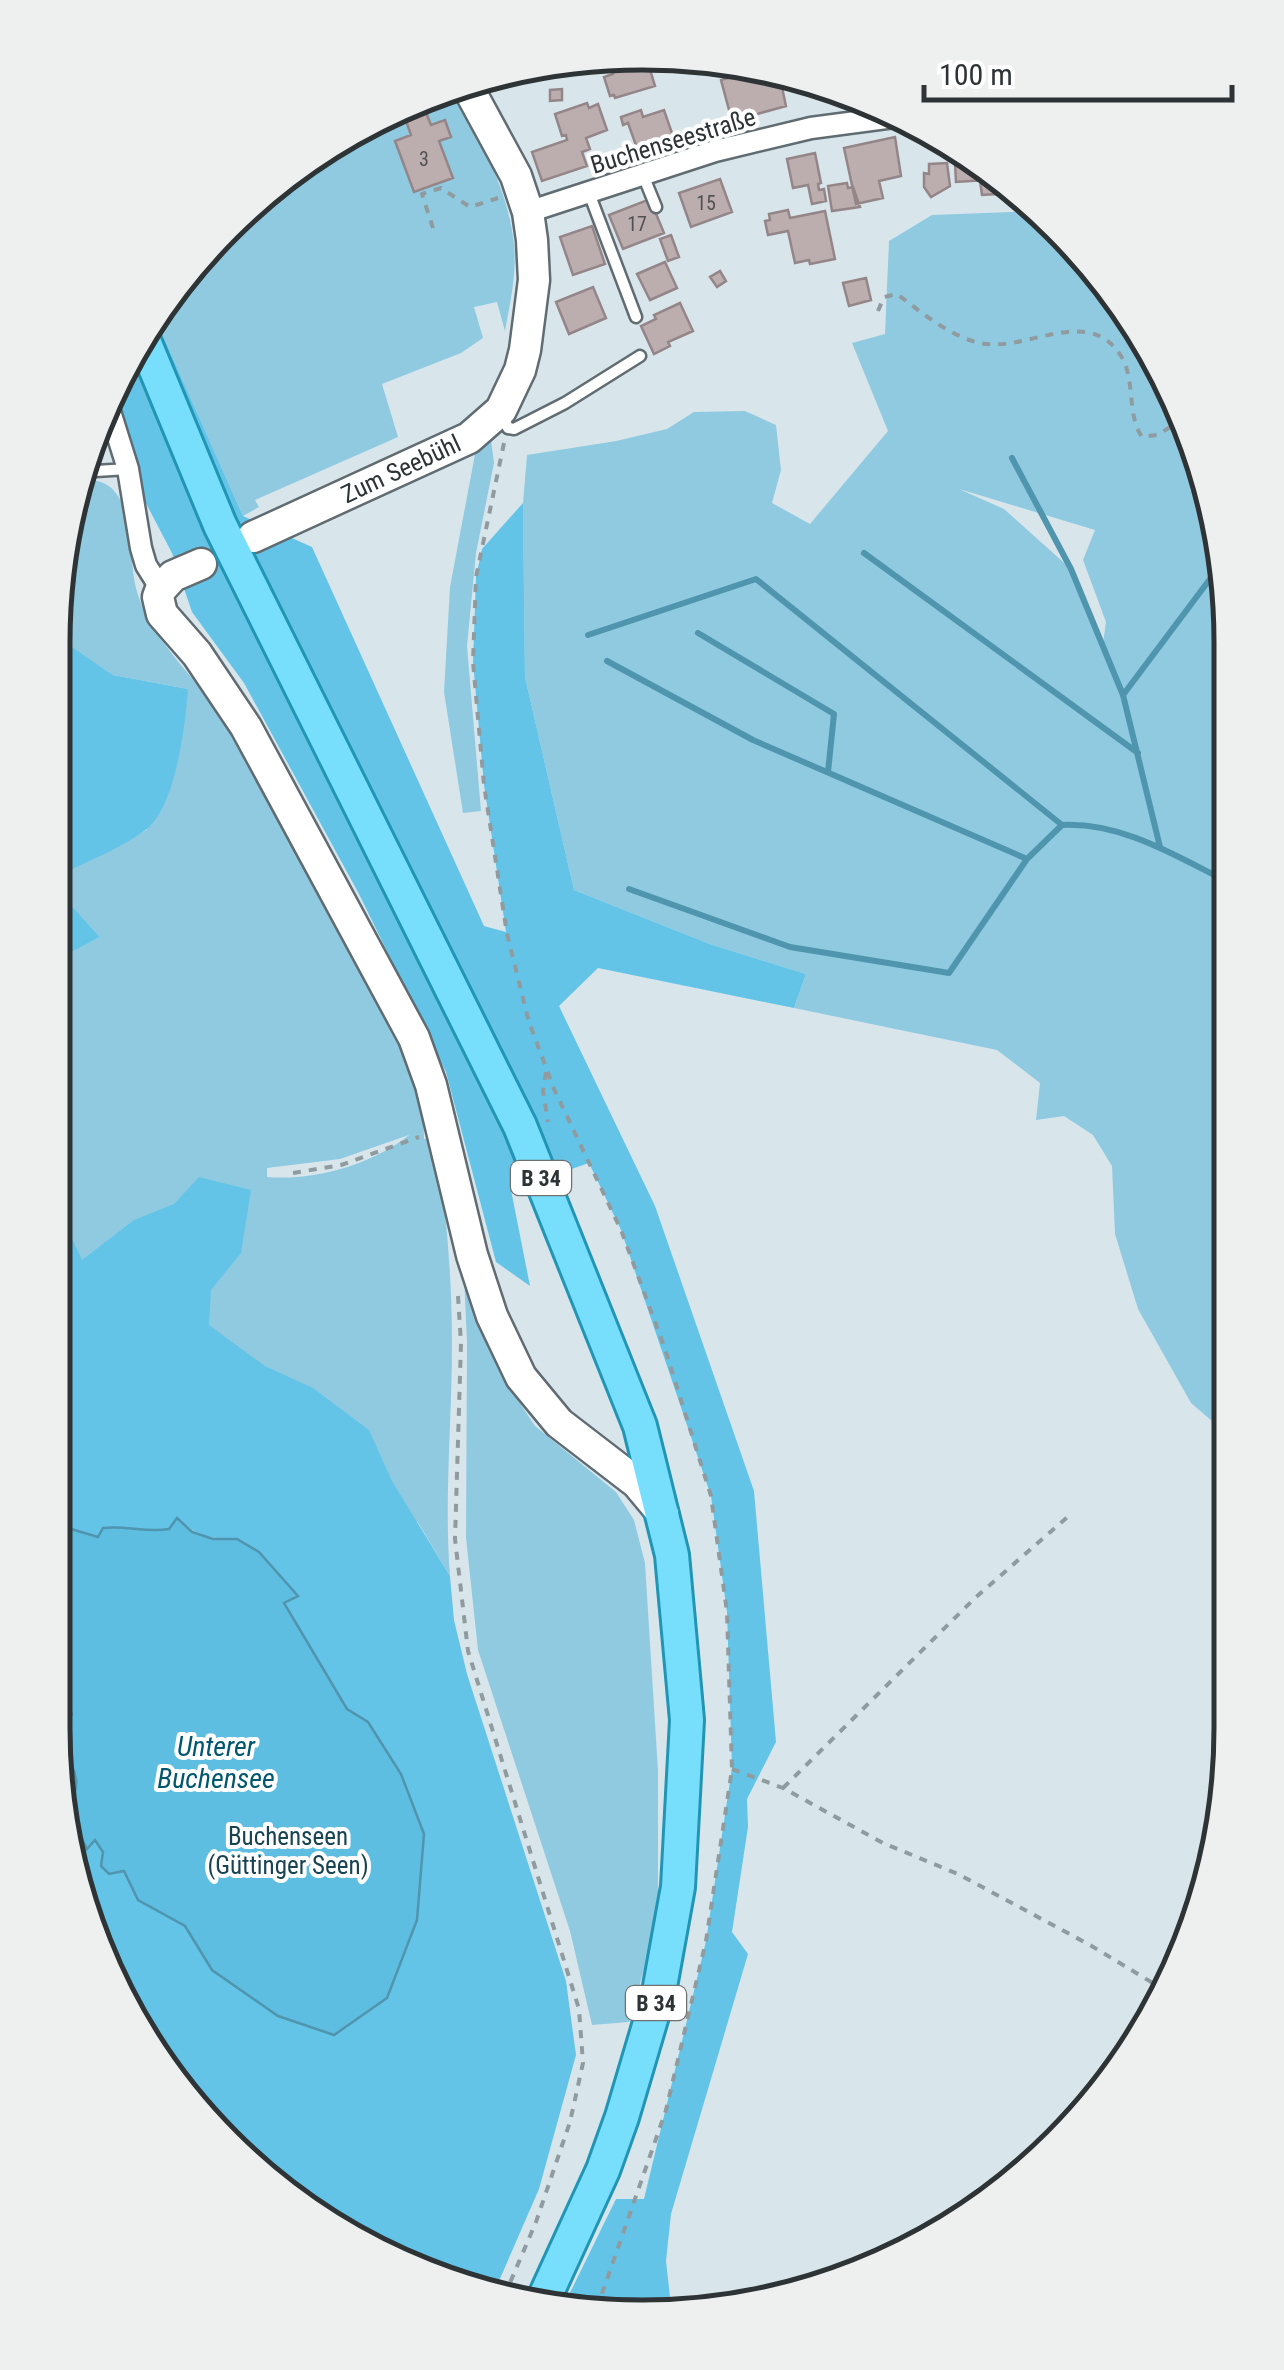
<svg xmlns="http://www.w3.org/2000/svg" width="1284" height="2370" font-family="'Roboto Condensed',sans-serif">
  <style>
    .green { fill: #90cae1; fill-rule: evenodd }
    .forest { fill: #64c4e7 }
    .water { fill: #5ebee1; stroke: #5095ae; stroke-width: 2.5 }
    .lines { fill: none; stroke-linecap: round; stroke-linejoin: round }
    .stream { stroke: #5095ae; stroke-width: 6 }
    .building { fill: #bcadaf; stroke: #948688; stroke-width: 2.5 }
    .service-casing { stroke: #606c71; stroke-width: 15 }
    .minor-casing { stroke: #606c71; stroke-width: 25 }
    .secondary-casing { stroke: #606c71; stroke-width: 35 }
    .primary-casing { stroke: #2295b5; stroke-width: 38 }
    .path { stroke: #909b9f; stroke-width: 4; stroke-dasharray: 8 8; stroke-linecap: butt }
    .service { stroke: #fff; stroke-width: 10 }
    .minor { stroke: #fff; stroke-width: 20 }
    .secondary { stroke: #fff; stroke-width: 30 }
    .primary { stroke: #77dffc; stroke-width: 32 }
    .labels { text-anchor: middle; dominant-baseline: central; stroke-width: 8; stroke-linejoin: round; paint-order: stroke }
    .number-label { font-size: 20px; fill: #525254 }
    .shield { fill: #fff; stroke: #6d7172; stroke-width: 2.5 }
    .shield-label { font-size: 22px; font-weight: bold; fill: #2e3436 }
    .street-label { font-size: 25px; fill: #2e3436; stroke: #fff }
    .park-label { font-size: 25px; fill: #184351; stroke: #fff }
    .water-label { font-size: 28px; font-style: italic; fill: #00576e; stroke: #fff }
    .rim { fill: none; stroke: #2e3436; stroke-width: 5 }
  </style>
  <rect width="100%" height="100%" fill="#d8e6ec"/>
  <!-- green -->
  <path class="green" d="M452,91C479,137 509,190 514,245C517,273 510,303 505,331L497,302L474,307L483,338L461,353L382,384L398,437L255,500L259,507L243,516L156,320L283,175Z
    M1041,211L1058,225L1132,315L1200,452L1227,566L1229,1471L1220,1428L1191,1403L1138,1309L1115,1234L1112,1166L1093,1135L1064,1116L1036,1120L1040,1083L997,1050L794,1008L806,974L710,944L574,890L525,677L523,503L527,455L616,441L667,429L694,412L745,411L776,425L781,470L772,503L810,524L888,431L852,343L885,334L889,241L932,215ZM959,489L1095,530L1083,560L1106,622L1103,643L1071,569L1004,509Z
    M491,440L494,463L476,553L467,646L481,811L463,813L444,692L450,587L476,449Z
    M77,478C94,480 108,480 118,496C131,515 130,563 136,588C146,630 196,685 227,714L395,1024L423,1106L424,1139L435,1137C446,1205 452,1275 452,1344C452,1422 444,1499 450,1576L417,1521L315,2218L175,2087L84,1918L53,1728V1236L71,1238L53,1197V962L100,937L53,885V878L147,830L188,689L113,675L65,643V591L56,590ZM409,1135C372,1165 313,1181 267,1177V1168L340,1159Z
    M464,1276L504,1379L535,1426L616,1492L634,1520L645,1563L658,1771V1920L629,2022L592,2025L570,1931L478,1650L466,1538L467,1342Z"/>
  <!-- forest -->
  <path class="forest" d="M156,320L243,516L312,547L484,926L506,932L484,785L473,662L476,577L482,549L523,503L525,677L574,890L710,944L806,974L794,1008L598,968L559,1006L655,1206L754,1491L776,1742L747,1799L748,1827L732,1932L748,1954L671,2214L666,2261L672,2315L564,2305L616,2199H644L706,1941L732,1768L727,1612L711,1496L621,1230L589,1163L511,1190L530,1286L496,1262L446,1072L359,894L244,683L192,612L172,553L128,469L108,405L131,348Z
    M56,590L65,591L66,643L113,675L188,689C185,726 176,810 143,832C116,851 83,863 53,878Z
    M53,885L100,937L53,962Z
    M199,1177L251,1190L241,1253L211,1290L209,1325L265,1366L313,1388L369,1430L392,1481L450,1576L454,1620L467,1674L566,1981L576,2055L539,2189L499,2281L488,2297L315,2218L175,2087L84,1918L53,1728V1647L58,1679L57,1695L62,1694L72,1714L62,1733L79,1787L88,1849L95,1840L103,1852L101,1866L109,1874L124,1870L138,1900L185,1926L212,1970L368,1722L347,1709L284,1602L297,1596L237,1539C212,1539 197,1536 177,1518L169,1530C138,1534 129,1521 99,1537L71,1529L59,1538L53,1552V1197L82,1260L134,1220L174,1204Z"/>
  <!-- water -->
  <path class="water" d="M177,1518L192,1532L213,1539H237L259,1552L298,1596L284,1603L347,1709L368,1722L401,1774L424,1834L417,1920L387,1998L334,2035L278,2016L212,1970L185,1926L138,1900L124,1871L109,1874L101,1866L103,1852L95,1840L87,1849L69,1813C78,1788 82,1771 60,1753L62,1733L72,1714L63,1695L57,1696L58,1679L53,1647V1552L59,1538L71,1529L98,1537L103,1528C125,1525 146,1533 169,1529Z"/>
  <g class="lines">
    <!-- stream -->
    <path class="stream" d="M1012,458L1071,569L1123,695L1160,847
      M864,553L1138,753
      M698,633L834,714L828,772
      M588,635L756,579L1062,825
      M607,661L753,740L1027,859
      M1123,695L1225,559
      M629,889L790,947L949,973L1027,859L1062,825C1122,822 1176,856 1228,882"/>
  </g>
  <!-- building -->
  <path class="building" d="M631,63L633,68L648,63L655,86L615,98L614,95L610,96L604,77L613,74L611,67Z
    M748,68L780,78L786,106L732,121L721,80L738,75L737,71Z
    M515,71L517,75L503,81L499,72Z
    M562,89V100L550,101V90Z
    M587,103L589,108L598,104L607,130L586,138L590,149L582,152L587,166L542,181L532,152L567,140L566,135L562,136L555,114Z
    M423,105L431,125L445,120L451,137L439,141L453,178L414,192L395,141L411,135L404,115Z
    M641,110L643,117L664,110L674,139L638,151L628,123L623,125L621,117Z
    M895,137L901,176L879,181L883,198L856,204L844,148Z
    M954,145L985,169L986,180L956,182Z
    M815,153L821,183L818,184L819,190L824,189L826,201L812,204L808,185L793,188L787,159Z
    M947,163L950,186L931,197L924,187V173L929,174V164Z
    M985,169L995,176L997,194L982,195L980,181L986,180Z
    M720,179L732,212L691,227L679,193Z
    M847,183L848,188L853,187L860,207L832,211L828,186Z
    M650,199L664,233L623,249L609,215Z
    M788,210L790,218L825,211L835,259L810,264L809,260L795,263L788,231L768,235L765,221L770,220L769,214Z
    M592,226L605,264L573,275L560,237Z
    M671,235L679,257L668,261L660,239Z
    M665,262L677,288L650,300L637,274Z
    M720,271L726,281L717,287L710,277Z
    M866,278L871,300L849,306L843,283Z
    M593,287L606,318L569,334L556,302Z
    M680,303L693,331L668,342L670,346L654,354L641,326L656,319L654,315Z"/>
  <g class="lines">
    <defs>
      <path id="service" d="M643,175L656,207
        M589,193L636,317
        M503,416L508,428L514,429L565,403L640,356
        M80,472L128,469"/>
      <path id="minor" d="M528,212L715,151L811,128L894,117
        M108,405L128,469L141,548L146,565L161,589"/>
      <path id="secondary" d="M253,537L469,438L501,410L520,370L525,350L534,280L532,240L528,212L516,176L466,84
        M201,564L173,576L161,589L158,597L162,614L197,654L246,727L414,1038L431,1085L472,1255L492,1316L521,1377L559,1423L637,1483L663,1514"/>
      <path id="primary" d="M142,336L220,525L520,1126L640,1426L672,1555L687,1720L678,1887L659,1992L622,2117L603,2170L542,2303"/>
    </defs>
    <!-- service casing -->
    <use href="#service" class="service-casing"/>
    <!-- minor casing -->
    <use href="#minor" class="minor-casing"/>
    <!-- secondary casing -->
    <use href="#secondary" class="secondary-casing"/>
    <!-- primary casing -->
    <use href="#primary" class="primary-casing"/>
    <!-- path -->
    <path class="path" d="M433,228L422,194L441,188L470,207L498,198
      M878,311L884,297L897,294C921,312 947,334 976,342C1023,356 1087,302 1121,356C1136,380 1126,413 1142,437L1157,435L1184,419
      M504,443L476,577L473,662L484,785L507,934L529,1022L554,1089L621,1230L665,1349L711,1496L727,1612L732,1769L706,1941L666,2110L597,2308
      M546,1072L543,1091L548,1122
      M293,1173L341,1165L419,1137
      M458,1296L461,1343L455,1539L468,1651L579,2009L583,2063L570,2122L536,2222L503,2299
      M732,1769L783,1788L883,1843L958,1874L1090,1945L1166,1991
      M783,1788L975,1598L1072,1513"/>
    <!-- service -->
    <use href="#service" class="service"/>
    <!-- minor -->
    <use href="#minor" class="minor"/>
    <!-- secondary -->
    <use href="#secondary" class="secondary"/>
    <!-- primary -->
    <use href="#primary" class="primary"/>
  </g>
  <g class="labels">
    <!-- number labels -->
    <g class="number-label">
      <text x="424" y="159">3</text>
      <text x="706" y="203">15</text>
      <text x="637" y="224">17</text>
    </g>
    <!-- shield labels -->
    <g class="shield">
      <rect x="511" y="1161" width="60" height="34" rx="8"/>
      <rect x="626" y="1986" width="60" height="34" rx="8"/>
    </g>
    <g class="shield-label">
      <text x="541" y="1178">B 34</text>
      <text x="656" y="2003">B 34</text>
    </g>
    <!-- street labels -->
    <g class="street-label">
      <text transform="translate(673 141) rotate(-17)">Buchenseestraße</text>
      <text transform="translate(401 469) rotate(-25)">Zum Seebühl</text>
    </g>
    <!-- park labels -->
    <g class="park-label">
      <text x="288" y="1836">Buchenseen<tspan x="288" dy="29">(Güttinger Seen)</tspan></text>
    </g>
    <!-- water labels -->
    <g class="water-label">
      <text x="216" y="1746">Unterer<tspan x="216" dy="32">Buchensee</tspan></text>
    </g>
  </g>
  <!-- crop -->
  <path d="M0 0H1284V2370H0ZM642 70H642A572 572 0 0 1 1214 642V1728A572 572 0 0 1 642 2300H642A572 572 0 0 1 70 1728V642A572 572 0 0 1 642 70Z" fill="#eeefef" fill-rule="evenodd"/>
  <path class="rim" d="M642 70H642A572 572 0 0 1 1214 642V1728A572 572 0 0 1 642 2300H642A572 572 0 0 1 70 1728V642A572 572 0 0 1 642 70Z"/>
  <!-- scale -->
  <path d="M924 85v15h308v-15" fill="none" stroke="#2e3436" stroke-width="5"/>
  <text x="939" y="85" font-size="30" fill="#2e3436" stroke="#ffffff" stroke-width="8" paint-order="stroke">100 m</text>
</svg>
